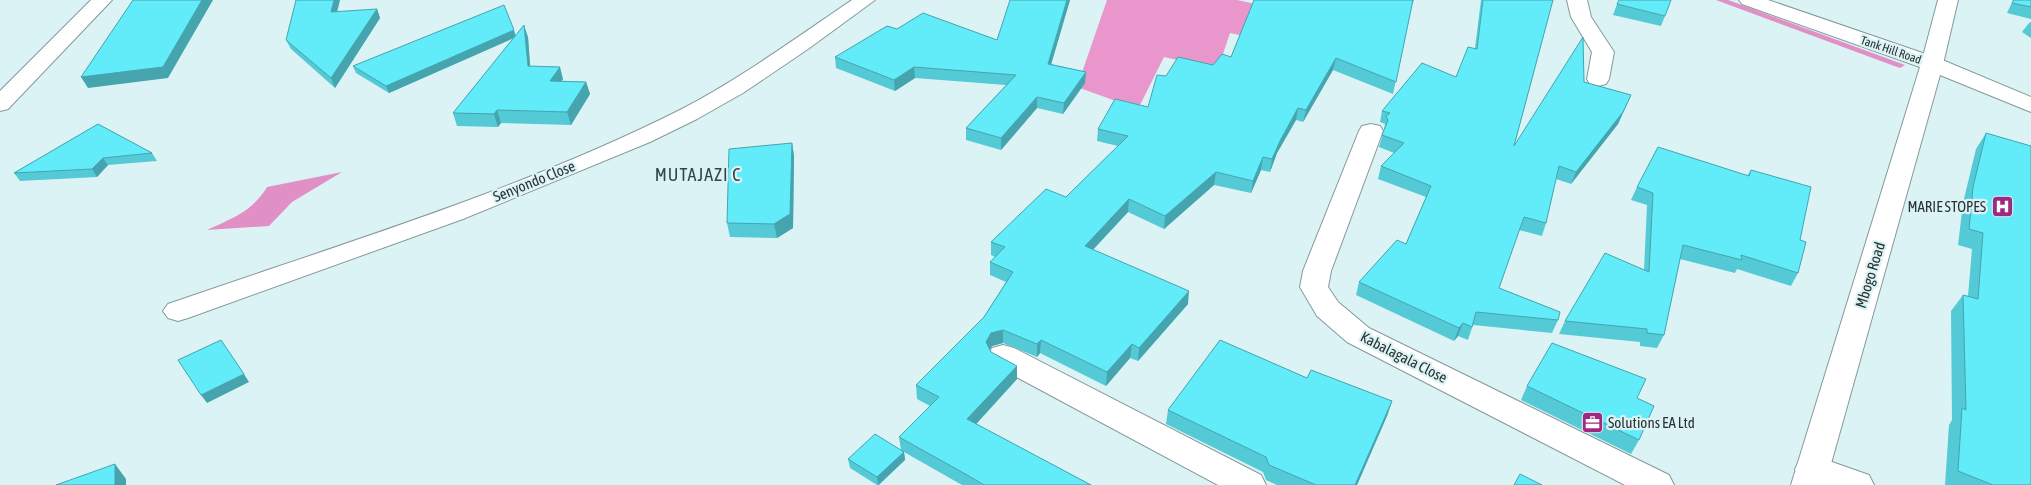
<svg xmlns="http://www.w3.org/2000/svg" width="2031" height="485" font-family="'Asap Condensed',sans-serif">
  <style>
    .forest { fill: #e896cc }
    .water { fill: #e190c6 }
    .lines { fill: none; stroke-linecap: round; stroke-linejoin: round }
    .stream { fill: #e190c6; fill-rule: evenodd }
    .street-casing { stroke: #84999b; stroke-width: 2 }
    .secondary-casing { stroke: #84999b; stroke-width: 2 }
    .street { fill: #fff; fill-rule: evenodd }
    .secondary { fill: #fff; fill-rule: evenodd }
    .wall { fill: #54cad6 }
    .shaded-wall { fill: #45a4ae }
    .building { fill: #62ebf9; stroke: #45a4ae }
    .labels { text-anchor: middle; dominant-baseline: central; stroke-width: 4.5; stroke-linejoin: round; paint-order: stroke }
    .far-street-label { font-size: 12px; fill: #2a3233; stroke: #dcf3f5 }
    .street-label { font-size: 15px; fill: #2a3233; stroke: #dcf3f5 }
    .poi-label { font-size: 15px; fill: #2a3233; stroke: #dcf3f5; text-anchor: end }
    .quarter-label { font-size: 18px; letter-spacing: 1px; fill: #314446; stroke: #dcf3f5 }
  </style>
  <rect width="100%" height="100%" fill="#dcf3f5"/>
  <!-- forest -->
  <path class="forest" d="M1107,0H1237L1316,17L1324,53L1230,33L1218,69L1164,57L1138,109L1077,87Z"/>
  <!-- water -->
  <path class="water" d="M342,172L292,202L269,226L207,230C232,218 252,212 267,187Z"/>
  <g class="lines">
    <!-- stream -->
    <path class="stream" d="M1716,0H1728L1905,65L1900,68L1897,67Z"/>
    <defs>
      <path id="street" d="M91,0H112L8,109L0,111V91Z
        M852,0H875L808,49L743,93L697,119L650,142L463,219L188,318L178,321L168,318L163,311L168,304C338,245 519,191 680,110C740,79 796,38 852,0Z
        M1567,0H1587L1591,17L1614,52L1609,79L1606,84L1598,86L1590,84L1587,79L1592,52L1571,17Z
        M1938,0H1958L1943,64L1940,69L1932,71L1924,69L1921,64Z
        M1371,124L1380,126L1383,131L1331,271L1328,287L1338,302L1369,328L1669,475L1674,485H1625L1347,342L1317,316L1300,287L1303,271L1359,131L1362,126Z
        M1003,345L1014,348L1261,475L1266,485H1218L992,364L988,356L992,348Z
        M1812,455L1869,475L1874,485H1818L1800,479L1795,469L1800,459Z"/>
      <path id="secondary" d="M1739,0H1768L1940,59L2031,97V112L1940,75L1825,485H1791L1920,67L1742,4Z"/>
    </defs>
    <!-- street casing -->
    <use href="#street" class="street-casing"/>
    <!-- secondary casing -->
    <use href="#secondary" class="secondary-casing"/>
    <!-- street -->
    <use href="#street" class="street"/>
    <!-- secondary -->
    <use href="#secondary" class="secondary"/>
  </g>
  <!-- wall -->
  <path class="wall" d="M1070,0L1051,64L1086,72L1085,83L1063,114L1037,108L1001,150L966,140V128L1006,85L915,78L895,91L836,68L835,57L997,40Z
    M1254,0H1414L1412,5L1393,94L1333,70L1303,122L1296,120L1277,153L1270,172L1261,170L1251,193L1214,185L1164,229L1128,212L1093,250L1188,304L1138,361L1130,358L1106,386L1040,353L1037,357L1003,343L992,346L990,349L991,352L1017,379L976,424L1091,485H962L904,452L905,460L879,485H877L850,468L848,459L901,450L899,437L930,406L917,399L916,385L984,317L1006,282L990,275V262L995,257L991,255V242L1066,197L1118,146L1097,141L1098,129L1148,107L1166,76L1213,65L1231,57Z
    M1481,0H1553L1514,146L1584,82L1631,95L1618,124L1571,184L1556,179L1546,223L1542,236L1519,230L1499,288L1558,320L1552,333L1473,325L1468,340L1458,336L1454,341L1356,295L1359,282L1406,244L1426,197L1378,179L1381,166L1394,153L1379,147L1384,130L1385,124L1380,122L1382,111L1456,77L1475,48Z
    M2013,0H2031V19L2007,13Z
    M1617,4L1665,16L1661,26L1613,15Z
    M377,9L380,18L335,88L291,49L286,40Z
    M2031,22V38L2022,32L2029,23Z
    M516,35L528,37L530,66L563,79L562,81L586,82L590,94L571,125L501,123L498,127L457,126L453,113L514,38L389,93L356,73L353,66Z
    M98,124L152,153L157,161L108,165L97,177L20,181L14,173Z
    M1986,133L2031,485H1945L1949,425L1952,420L1951,311L1963,295L1968,296L1972,249L1958,245L1963,203L1976,149Z
    M792,143L794,156L793,228L777,238L730,237L727,223Z
    M1751,170L1800,240L1798,273L1791,286L1737,269L1735,273L1680,259L1664,335L1657,348L1640,346V342L1559,334L1565,321L1644,270L1647,205L1631,200L1637,187L1747,176Z
    M1307,378L1392,401L1387,416L1357,485H1277L1266,480L1263,472L1166,424L1168,410Z
    M1527,386L1637,398L1639,440L1631,454L1521,400Z"/>
  <!-- shaded-wall -->
  <path class="shaded-wall" d="M202,0H213L168,78L88,88L81,77Z
    M334,0H340L335,21L331,12Z
    M1067,0H1070L1048,75V64Z
    M377,9L380,18L335,88L331,78Z
    M524,25L528,37L531,78L528,66Z
    M514,30L516,37L389,93L386,86Z
    M1336,58L1333,70L1303,122L1306,110Z
    M560,67L563,79L553,93L550,81Z
    M914,67L915,78L895,91L894,80Z
    M1086,72L1085,83L1063,114L1064,103Z
    M586,82L590,94L571,125L567,112Z
    M1631,95L1618,124L1571,184L1576,172Z
    M1037,97V108L1001,150V138Z
    M1298,108L1296,120L1277,153L1270,172L1272,159L1280,141Z
    M497,110L501,123L498,127L494,114Z
    M792,143L794,156L793,228L777,238L774,224Z
    M1263,157L1261,170L1251,193L1253,181Z
    M103,158L108,165L97,177L92,169Z
    M1216,172L1214,185L1164,229L1165,216Z
    M1129,199L1128,212L1084,259L1085,246Z
    M1189,291L1188,304L1138,361L1139,348Z
    M1463,323L1458,336L1454,341L1459,328Z
    M1003,330V343L992,346L986,355V342L991,333Z
    M1041,340L1040,353L1037,357V344Z
    M1132,344L1130,358L1106,386L1107,372Z
    M1017,366V379L968,433L967,419Z
    M244,374L249,382L207,403L201,395Z
    M1392,401L1387,416L1357,485H1355Z
    M904,452L905,460L878,485L877,477Z
    M115,464L126,479V485H115Z"/>
  <!-- building -->
  <path class="building" d="M133,0H202L163,67L81,77Z
    M296,0H334L331,12L377,9L331,78L286,40Z
    M1010,0H1067L1048,64L1086,72L1064,103L1037,97L1001,138L966,128L1016,75L914,67L894,80L835,57L887,26L897,29L923,13L997,40Z
    M1254,0H1413L1396,82L1336,58L1306,110L1298,108L1280,141L1272,159L1263,157L1253,181L1216,172L1165,216L1129,199L1085,246L1189,291L1139,348L1132,344L1107,372L1041,340L1037,344L1003,330L991,333L986,342L991,352L1017,366L967,419L1091,485H984L969,476L899,437L939,397L916,385L984,317L1013,272L990,262L1005,247L991,242L1046,189L1066,197L1128,136L1098,129L1115,99L1148,107L1157,75L1166,76L1178,57L1213,65L1222,54L1231,57Z
    M1483,0H1553L1514,146L1583,37L1584,82L1631,95L1623,112L1576,172L1559,166L1546,223L1524,217L1499,288L1560,312L1558,320L1476,312L1472,327L1463,323L1459,328L1359,282L1397,240L1406,244L1431,186L1381,166L1404,143L1382,135L1388,120L1386,116L1390,113L1382,111L1422,63L1456,77L1468,47L1477,49Z
    M1619,0H1671L1665,16L1617,4Z
    M2014,0H2031V7L2012,3Z
    M504,5L514,30L386,86L353,66Z
    M524,25L528,66L560,67L550,81L586,82L567,112L497,110L494,114L453,113Z
    M98,124L152,153L103,158L92,169L14,173Z
    M1986,133L2031,146V485H1993L1958,471L1962,408L1966,410L1963,295L1978,299L1983,233L1969,229L1973,187Z
    M792,143L790,214L774,224L727,223L729,149Z
    M1658,147L1749,176L1751,170L1811,187L1800,240L1806,242L1798,273L1741,255L1742,260L1683,245L1664,335L1647,333V329L1565,321L1605,253L1649,272L1653,193L1637,187Z
    M221,340L244,374L201,395L178,360Z
    M1220,340L1307,378L1311,370L1392,401L1355,485H1316L1269,465L1266,457L1168,410Z
    M1552,343L1646,379L1637,398L1654,406L1639,440L1527,386Z
    M875,434L904,452L877,477L848,459Z
    M115,464V485H56Z
    M1520,474L1542,485H1514Z"/>
  <!-- icons -->
  <defs>
    <symbol id="hospital-square" viewBox="-11 -11 22 22"><rect x="-9" y="-9" width="18" height="18" rx="4" fill="#9f2881" stroke="#dcf3f5"/><path d="M-5-5h3v3.5h4V-5h3V5h-3V1.5h-4V5h-3Z" fill="#fff"/></symbol>
    <symbol id="office-square" viewBox="-11 -11 22 22"><rect x="-9" y="-9" width="18" height="18" rx="4" fill="#9f2881" stroke="#dcf3f5"/><path d="M-6-3h4V-5.5h4V-3h4V5H-6ZM-1-4.5V-3h2v-1.5ZM-6 0V1H6V0Z" fill="#fff"/></symbol>
  </defs>
  <g fill-rule="evenodd">
    <use href="#hospital-square" x="1990" y="194" width="25" height="25"/>
    <use href="#office-square" x="1580" y="410" width="25" height="25"/>
  </g>
  <g class="labels">
    <!-- far-street labels -->
    <g class="far-street-label">
      <text transform="translate(1891 50) rotate(19)">Tank Hill Road</text>
    </g>
    <!-- street labels -->
    <g class="street-label">
      <text transform="translate(534 181) rotate(-22)">Senyondo Close</text>
      <text transform="translate(1870 275) rotate(-73)">Mbogo Road</text>
      <text transform="translate(1404 357) rotate(27)">Kabalagala Close</text>
    </g>
    <!-- poi labels -->
    <g class="poi-label">
      <text x="1986" y="206">MARIE STOPES</text>
      <text x="1608" y="422" text-anchor="start">Solutions EA Ltd</text>
    </g>
    <!-- quarter labels -->
    <g class="quarter-label">
      <text x="698" y="174">MUTAJAZI C</text>
    </g>
  </g>
</svg>
